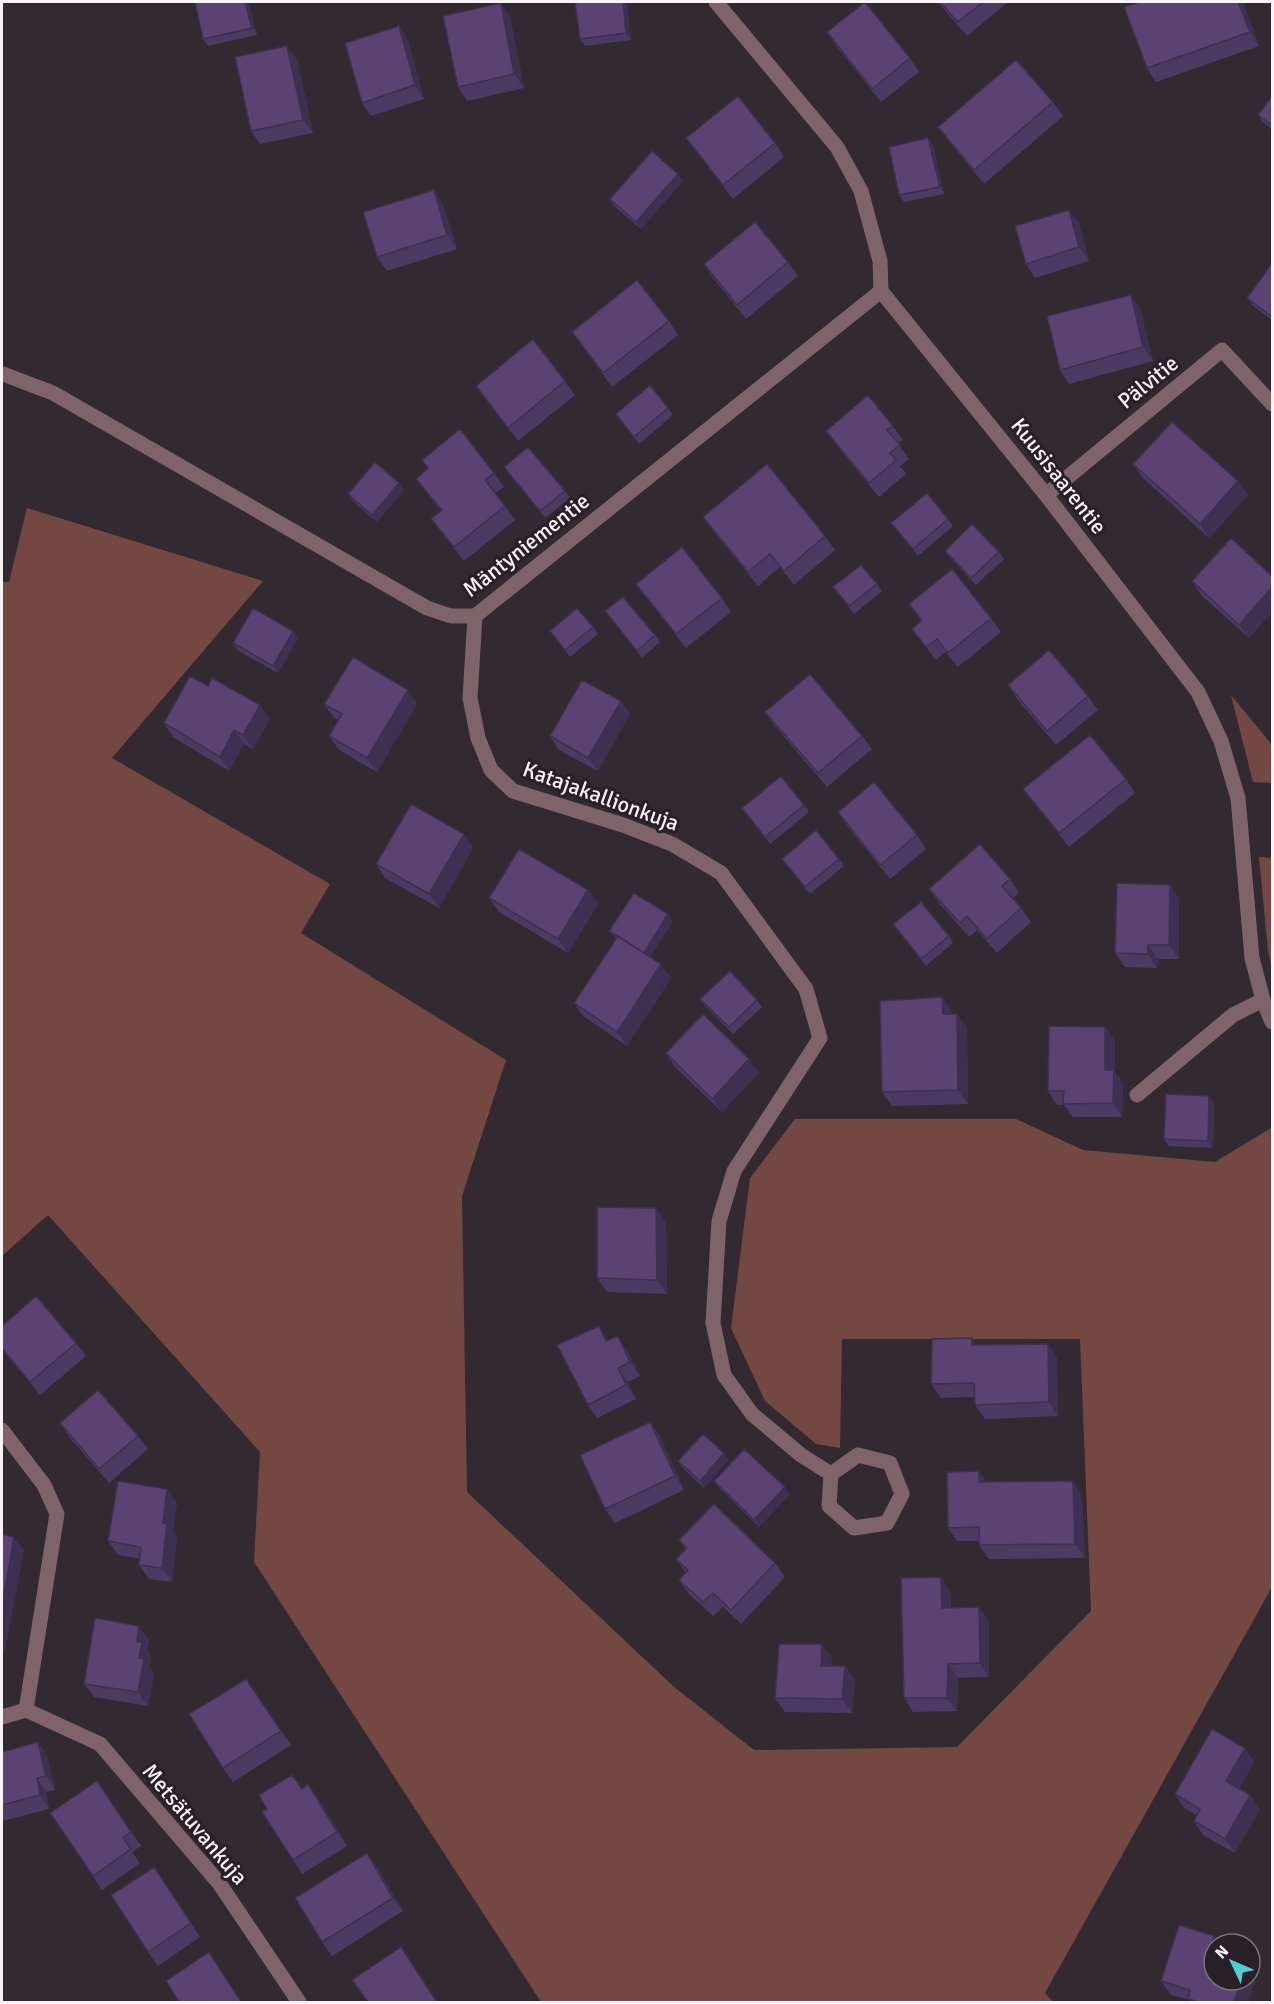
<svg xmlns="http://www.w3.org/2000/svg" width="1274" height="2004" font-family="Signika,sans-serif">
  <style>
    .green { fill: #734842 }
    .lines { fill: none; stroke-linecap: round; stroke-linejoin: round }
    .lane { stroke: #7e636a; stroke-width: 15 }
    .street { stroke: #7e636a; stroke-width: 15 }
    .wall { fill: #4d3a62 }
    .shaded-wall { fill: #3f2f50 }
    .building { fill: #5a4372; stroke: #3f2f50; stroke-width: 1.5 }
    .labels { text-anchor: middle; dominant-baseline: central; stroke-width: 6; stroke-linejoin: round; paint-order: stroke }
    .street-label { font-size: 22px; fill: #f9f2f7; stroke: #291f27 }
  </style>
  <rect width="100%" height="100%" fill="#332931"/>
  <!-- green -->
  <path class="green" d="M27,508L263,581L112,758L330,884L301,933L506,1060L462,1196L467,1492L673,1686L754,1750L957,1747L1091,1611L1080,1339H842L840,1448L816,1444L765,1401L731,1328L750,1178L795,1119H1016L1083,1150L1215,1162L1271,1128L1272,1130V1587L1045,1993L1053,2002H541L254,1562L260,1452L48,1215L2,1256V582H9Z
    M1231,695L1272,745V783L1253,782Z
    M1259,857L1272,858V969L1268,951Z"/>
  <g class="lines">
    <!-- lane -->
    <path class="lane" d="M1137,1095L1233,1015L1263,1000"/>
    <!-- street -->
    <path class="street" d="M716,2L837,147L861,191L880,261L881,291L1046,495L1198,692L1221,741L1238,798L1252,958L1263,1000L1272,1022
      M3,374L53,393L427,608L451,616H475L881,291
      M1046,495L1222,350L1272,404
      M475,616L470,698L478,738L491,770L513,791L623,825L672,844L721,873L806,989L820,1038L734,1171L719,1221L713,1323L724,1375L752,1414L801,1455L831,1474
      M2,1430L44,1485L57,1514L26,1710L2,1717
      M858,1455L890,1463L902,1494L887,1523L854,1528L829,1506L831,1474Z
      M26,1710L100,1744L219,1883L299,2002"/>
  </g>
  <!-- wall -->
  <path class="wall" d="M195,2H248L257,35L208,46L203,39Z
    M575,2H626L627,4L631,40L585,46L580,39Z
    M938,2H1006L1007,3L967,36Z
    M1243,2L1259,46L1156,82L1147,68Z
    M510,17L524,88L467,101L458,87Z
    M399,26L408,40L424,99L371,116L362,103Z
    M827,32L910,58L919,72L881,102L836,46Z
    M287,46L297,60L313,133L260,144L251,131Z
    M1272,96V129L1263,122L1258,115Z
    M1053,102L1063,116L984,184L948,141L938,127Z
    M686,138L775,143L784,157L733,199Z
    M933,145L944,194L904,202L899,195Z
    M683,181L641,229L614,206L610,199Z
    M443,204L457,249L387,271L377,257Z
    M1069,210L1079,223L1089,261L1035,278L1026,264Z
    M788,262L798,276L746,319L713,278L704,264Z
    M1272,263V320L1252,305L1247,298Z
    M1140,308L1153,361L1069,384L1060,370Z
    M669,321L678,335L612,387L572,332Z
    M565,381L575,395L518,441L476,386Z
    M668,408L673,415L639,444L616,414Z
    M893,426L903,440L898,443L909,459L900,466L906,474L879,497L836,445L826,431Z
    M1133,464L1248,495L1209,538L1143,478Z
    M504,467L565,491L570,498L545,518Z
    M494,473L504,487L495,493L515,520L464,561L441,532L431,519L441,511L426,492L416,479Z
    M404,490L377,522L353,501L348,494Z
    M703,517L825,536L835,550L794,585L780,567L758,586L713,531Z
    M948,519L953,526L918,556L891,523Z
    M945,551L999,552L1004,559L976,585L950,558Z
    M1272,576V612L1249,638L1201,595L1192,581Z
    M636,584L722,598L731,612L686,648L646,597Z
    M877,584L882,591L854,614L833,587Z
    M909,604L991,618L1001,632L958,667L946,652L936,660L912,629L921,621Z
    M605,611L655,635L660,642L642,658Z
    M593,627L598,634L570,657L550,631Z
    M298,638L278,673L237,650L233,643Z
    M1008,685L1088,696L1098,710L1056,745L1017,699Z
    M208,686L270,719L253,749L244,744L229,771L173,737L164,723Z
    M621,701L630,714L598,771L559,750L550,736Z
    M324,704H417L377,772L339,750L329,736L338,720L334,718Z
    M765,712L862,736L872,749L827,787L775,726Z
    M1126,779L1135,793L1069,847L1033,802L1023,789Z
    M804,805L809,812L770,844L742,808Z
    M838,812L917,835L926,849L890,879L847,826Z
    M464,834L473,848L439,908L385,878L376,864Z
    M782,859H839L844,866L810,894Z
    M1010,879L1019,893L1013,898L1021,908L1031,922L997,953L977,930L969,937L939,903L929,889Z
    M588,890L598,904L568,953L499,912L489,898Z
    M1179,899V959H1158L1157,968L1125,967L1115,953Z
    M673,921L650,957L671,978L627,1046L583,1016L574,1003L616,939L609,931Z
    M893,924L949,936L953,943L926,966Z
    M700,999L757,1000L762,1007L733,1034L705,1006Z
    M952,1011V1014H957L967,1028L968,1104L892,1106L882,1092Z
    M1105,1027L1115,1040V1072L1123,1084L1122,1117H1073L1064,1105H1057L1048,1091Z
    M666,1053L759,1073L722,1112L675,1067Z
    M1214,1103L1213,1148L1169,1146L1164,1139Z
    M666,1222L667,1294L607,1292L597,1278Z
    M2,1326L76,1343L86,1356L40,1395L2,1350Z
    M608,1340L627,1350L640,1376L628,1382L636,1399L597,1418L588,1405Z
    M1048,1344L1057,1357L1058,1416L985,1419L975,1405V1397L941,1398L931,1384L977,1345Z
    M650,1422L660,1436L684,1490L615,1523L605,1509Z
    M60,1423L138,1436L148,1449L109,1483L69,1437Z
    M729,1460L704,1488L683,1468L678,1461Z
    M714,1481L790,1494L759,1527L719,1488Z
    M1082,1495L1085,1558L989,1559L979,1545V1541H957L948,1528Z
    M177,1503L173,1531L177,1537L172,1582L149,1579L139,1565L140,1559L118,1555L108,1541Z
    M679,1540L775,1563L785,1577L741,1624L723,1607L713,1616L689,1594L679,1580L686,1573L676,1559L686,1550Z
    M941,1577L950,1591L951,1608L979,1607L989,1621V1677L958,1678L957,1711L913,1712L904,1698Z
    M139,1626L149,1640L147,1650L151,1656L149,1666L154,1673L148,1706L94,1697L84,1684Z
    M832,1658L831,1666H845L855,1680L852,1713L785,1712L775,1698Z
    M246,1679L291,1745L233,1782L223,1768Z
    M38,1742L47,1756L55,1790L46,1792L49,1809L2,1821V1752Z
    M1245,1748L1254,1762L1239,1789L1260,1809L1235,1853L1203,1835L1194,1821L1197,1815L1184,1808L1175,1794Z
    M308,1784L318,1798L347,1846L302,1874L293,1860L302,1788Z
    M107,1795L141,1846L132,1852L140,1863L102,1890L50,1813Z
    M367,1853L377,1867L403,1911L332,1956L322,1942Z
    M163,1881L200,1937L158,1966L148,1952Z
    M1214,1944L1258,1970L1248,2002H1191L1189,2000L1171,1995L1161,1981Z"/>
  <!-- shaded-wall -->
  <path class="shaded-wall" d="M245,2H248L257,35L252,28Z
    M623,2H626L627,4L631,40L626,33Z
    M1238,2H1243L1259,46L1250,32Z
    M501,3L510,17L524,88L514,74Z
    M399,26L408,40L424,99L415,85Z
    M287,46L297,60L313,133L303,120Z
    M928,138L933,145L944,194L940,187Z
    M678,174L683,181L641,229L636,222Z
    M434,190L443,204L457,249L447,235Z
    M1069,210L1079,223L1089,261L1079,247Z
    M1131,295L1140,308L1153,361L1143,347Z
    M1238,481L1248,495L1209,538L1200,524Z
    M399,483L404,490L377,522L372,515Z
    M1272,587V612L1249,638L1239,625Z
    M293,631L298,638L278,673L273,666Z
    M408,690L417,704L377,772L367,758Z
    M621,701L630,714L598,771L588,758Z
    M260,705L270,719L253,749L243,735Z
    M234,730L244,744L229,771L220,757Z
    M464,834L473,848L439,908L429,894Z
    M1170,885L1179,899V959L1169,945Z
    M588,890L598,904L568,953L558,939Z
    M668,914L673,921L648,960L643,953Z
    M1148,945L1158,959L1157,968L1148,954Z
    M661,964L671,978L627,1046L617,1032Z
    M942,997L952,1011V1028L943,1014Z
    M957,1014L967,1028L968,1104L958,1090Z
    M1105,1027L1115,1040V1072L1123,1084L1122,1117L1113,1103L1105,1070Z
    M749,1059L759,1073L722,1112L712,1099Z
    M1209,1096L1214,1103L1213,1148L1208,1141Z
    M656,1208L666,1222L667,1294L657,1280Z
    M599,1326L608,1340L606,1341Z
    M618,1336L627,1350L640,1376L630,1362Z
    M972,1338L982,1352L972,1345Z
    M1048,1344L1057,1357L1058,1416L1049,1402Z
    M618,1368L628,1382L636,1399L626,1385Z
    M650,1422L660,1436L684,1490L675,1476Z
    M724,1453L729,1460L704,1488L700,1481Z
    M979,1471L989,1485L979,1482Z
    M1073,1481L1082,1495L1085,1558L1075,1544Z
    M785,1487L790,1494L759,1527L754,1520Z
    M167,1489L177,1503L173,1531L177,1537L172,1582L162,1568L163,1523Z
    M14,1537L24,1550L5,1653L2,1648V1606Z
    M941,1577L950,1591L951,1622L942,1608Z
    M979,1607L989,1621V1677L980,1663Z
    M139,1626L149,1640L147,1650L151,1656L149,1666L154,1673L148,1706L138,1692L139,1658L137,1642Z
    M822,1644L832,1658L831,1680L821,1666Z
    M948,1664L958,1678L957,1711L947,1698Z
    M845,1666L855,1680L852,1713L842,1699Z
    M38,1742L47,1756L55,1790L46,1776Z
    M1245,1748L1254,1762L1236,1795L1226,1781Z
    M37,1778L46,1792L49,1809L40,1795Z
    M308,1784L318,1798L347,1846L337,1832Z
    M1250,1795L1260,1809L1235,1853L1225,1839Z
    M367,1853L377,1867L403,1911L393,1898Z
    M1214,1936L1219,1944H1214V1949L1211,1945Z
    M1250,1959L1258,1970L1248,2002H1234L1241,1980H1250Z"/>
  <!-- building -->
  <path class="building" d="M195,2H245L252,28L203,39Z
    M575,2H623L626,33L580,39Z
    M865,2L910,58L872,89L827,32Z
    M940,2H983L958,22Z
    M1140,2H1238L1250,32L1147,68L1124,7Z
    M501,3L514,74L458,87L443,16Z
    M399,26L415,85L362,103L345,43Z
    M287,46L303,120L251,131L235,57Z
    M1016,60L1053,102L974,170L938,127Z
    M738,96L775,143L723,185L686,138Z
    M1272,96V125L1258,115Z
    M928,138L940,187L899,195L889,147Z
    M652,151L678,174L636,222L610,199Z
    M434,190L447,235L377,257L363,212Z
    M1069,210L1079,247L1026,264L1015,226Z
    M755,222L788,262L737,305L704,264Z
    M1272,263V317L1247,298Z
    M637,280L669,321L603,373L572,332Z
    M1131,295L1143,347L1060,370L1047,316Z
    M533,339L565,381L508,428L476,386Z
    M650,385L668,408L634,437L616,414Z
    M868,395L893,426L887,430L900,445L890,453L896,460L869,483L826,431Z
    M1172,422L1238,481L1200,524L1133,464Z
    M460,429L494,473L485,480L505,506L454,547L431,519L442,510L416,479L428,468L422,460Z
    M528,447L565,491L540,511L504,467Z
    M375,462L399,483L372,515L348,494Z
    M767,464L825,536L784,571L770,554L748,572L703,517Z
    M927,493L948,519L913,549L891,523Z
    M972,524L999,552L971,578L945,551Z
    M1231,538L1272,576V587L1239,625L1192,581Z
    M682,547L722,598L676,634L636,584Z
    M861,565L877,584L849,606L833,587Z
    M952,569L991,618L948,653L937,639L926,647L912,629L922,620L909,604Z
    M623,597L655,635L637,651L605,611Z
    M253,608L293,631L273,666L233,643Z
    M577,608L593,627L565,650L550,631Z
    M1049,650L1088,696L1047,731L1008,685Z
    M353,657L408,690L367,758L329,736L342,714L324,704Z
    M810,674L862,736L818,773L765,712Z
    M190,676L208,686L212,678L260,705L243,735L234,730L220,757L164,723Z
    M582,680L621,701L588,758L550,736Z
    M1090,735L1126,779L1059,833L1023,789Z
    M781,776L804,805L765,837L742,808Z
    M874,782L917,835L880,865L838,812Z
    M411,804L464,834L429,894L376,864Z
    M816,830L839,859L805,887L782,859Z
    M980,844L1010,879L1002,886L1021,908L987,939L967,916L960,923L929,889Z
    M519,849L588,890L558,939L489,898Z
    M1117,883L1170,885L1169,945H1148V954L1115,953Z
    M634,893L668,914L644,953L609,931Z
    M921,902L949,936L921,959L893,924Z
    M618,936L661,964L617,1032L574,1003Z
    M730,971L757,1000L729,1027L700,999Z
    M942,997L943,1014H957L958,1090L882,1092L880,1001Z
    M703,1014L749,1059L712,1099L666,1053Z
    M1049,1026L1105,1027V1070H1114L1113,1103L1063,1104L1064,1091H1048Z
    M1166,1094L1209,1096L1208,1141L1164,1139Z
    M597,1207L656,1208L657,1280L597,1278Z
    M36,1296L76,1343L30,1382L2,1348V1326Z
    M599,1326L606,1341L618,1336L630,1362L618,1368L626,1385L588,1405L557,1345Z
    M972,1338V1345L1048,1344L1049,1402L975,1405L974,1383L931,1384L932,1339Z
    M98,1390L138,1436L99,1469L60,1423Z
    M650,1422L675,1476L605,1509L580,1455Z
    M703,1434L724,1453L700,1481L678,1461Z
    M744,1449L785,1487L754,1520L714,1481Z
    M979,1471V1482L1073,1481L1075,1544L979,1545V1527L948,1528L947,1472Z
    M118,1481L167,1489L163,1523H167L162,1568L139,1565L141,1547L108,1541Z
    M714,1504L775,1563L731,1610L713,1593L703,1602L679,1580L688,1570L676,1559L687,1548L679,1540Z
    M2,1534L14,1537L2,1606Z
    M941,1577L942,1608L979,1607L980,1663L948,1664L947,1698H904L901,1578Z
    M95,1618L139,1626L137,1642H142L139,1658L144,1659L138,1692L84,1684Z
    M779,1644H822L821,1666H845L842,1699L775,1698Z
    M246,1679L281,1731L223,1768L189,1714Z
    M1212,1729L1245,1748L1226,1781L1250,1795L1225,1839L1194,1821L1200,1809L1175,1794Z
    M38,1742L46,1776L37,1778L40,1795L2,1805V1752Z
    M292,1775L302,1789L308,1784L337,1832L293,1860L262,1812L267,1809L259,1795Z
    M97,1781L131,1832L123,1838L131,1849L93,1876L50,1813Z
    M367,1853L393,1898L322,1942L295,1898Z
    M154,1867L191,1923L148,1952L111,1895Z
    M1179,1925L1214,1936L1211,1945L1214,1946V1980H1241L1234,2002H1200L1188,1999L1190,1990L1161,1981Z
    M401,1947L437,2002H368L352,1980Z
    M209,1952L241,2002H179L166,1981Z"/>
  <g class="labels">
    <!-- street labels -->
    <g class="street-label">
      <text transform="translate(1148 382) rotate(-39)">Pälvitie</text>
      <text transform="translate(1059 476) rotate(52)">Kuusisaarentie</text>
      <text transform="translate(526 545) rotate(-38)">Mäntyniementie</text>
      <text transform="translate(601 796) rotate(20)">Katajakallionkuja</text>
      <text transform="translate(195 1824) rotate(50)">Metsätuvankuja</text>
    </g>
  </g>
  <!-- border -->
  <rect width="1274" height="2004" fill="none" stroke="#f9f2f7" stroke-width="6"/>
  <!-- north arrow -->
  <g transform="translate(1232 1962) rotate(314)"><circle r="28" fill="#291f27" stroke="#7c737a" stroke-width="1.5"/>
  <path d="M0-4.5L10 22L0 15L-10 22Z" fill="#52cdcd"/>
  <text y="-9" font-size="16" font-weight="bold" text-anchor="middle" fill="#f9f2f7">N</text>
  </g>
</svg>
